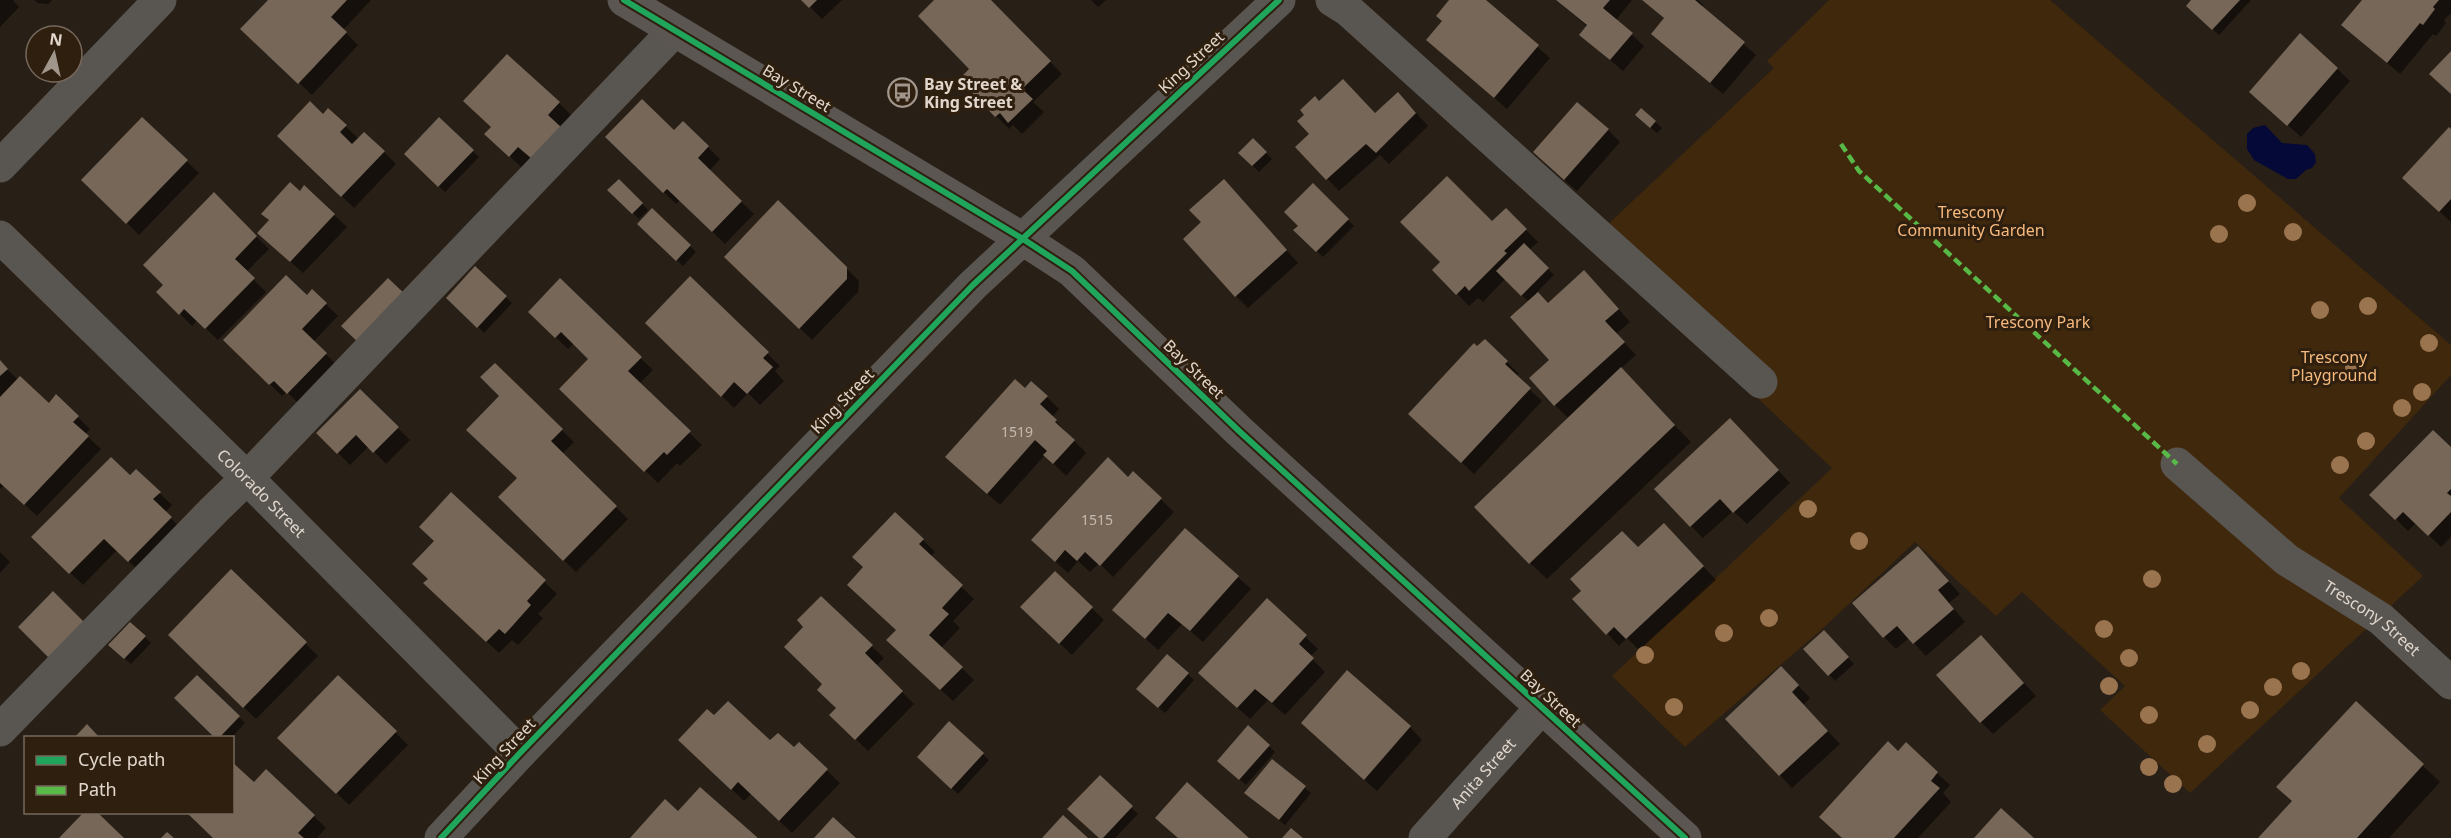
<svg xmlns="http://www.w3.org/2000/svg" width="2451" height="838" font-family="'Noto Sans',sans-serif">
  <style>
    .green { fill: #40280d }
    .water { fill: #040937 }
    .shadow { fill: #0007 }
    .building { fill: #766758 }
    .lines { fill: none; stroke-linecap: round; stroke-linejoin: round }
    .minor { stroke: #595651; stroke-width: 33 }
    .major { stroke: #5c5652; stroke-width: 33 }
    .quiet { stroke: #58b947; stroke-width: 4.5; stroke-dasharray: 9 4.5; stroke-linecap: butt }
    .cycleway-casing { stroke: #2f1f0f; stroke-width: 10 }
    .cycleway { stroke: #20a55d; stroke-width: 6 }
    .tree { fill: #9a744f }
    .labels { text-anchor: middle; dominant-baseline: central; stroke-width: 6; stroke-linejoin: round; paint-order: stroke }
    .number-label { font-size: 14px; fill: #c6baaf }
    .street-label { font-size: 16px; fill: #e1d6cc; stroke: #2f1f0f }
    .poi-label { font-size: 16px; font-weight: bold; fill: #e1d6cc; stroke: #2f1f0f; text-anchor: start }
    .park-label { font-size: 16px; fill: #f7ba7e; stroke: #2f1f0f }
  </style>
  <rect width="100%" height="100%" fill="#281f16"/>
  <!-- green -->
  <path class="green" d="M1829,0H2050L2451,345V375L2339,498L2423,576L2190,793L2100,710L2125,686L2022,592L1996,616L1915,542L1820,631L1685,747L1612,676L1832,468L1752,393L1603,229L1774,68L1767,61Z"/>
  <!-- water -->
  <path class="water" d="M2265,125L2282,143L2307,145L2315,154L2316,162L2312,168L2306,170L2296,179H2288L2254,160L2247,149V134L2253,128Z"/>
  <!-- shadow -->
  <path class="shadow" d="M0,0H13L19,7L0,27Z
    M34,0H52L49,4L38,3Z
    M270,0H371L343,30L358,45L312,95L255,41Z
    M803,0H842L822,19Z
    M937,0H990L1062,74L1033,102L1044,112L1022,134L1013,125L1009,129L961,79L971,69Z
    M1091,0H1106L1098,7Z
    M1451,0H1484L1550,58L1507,109L1428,40L1444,22Z
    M1556,0H1632L1616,20L1644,46L1623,71L1581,35L1588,27Z
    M1643,0H1698L1703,5L1701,7L1756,55L1723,94L1653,34L1665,19Z
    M2193,0H2251L2219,35L2194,12Z
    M2364,0H2451V13L2444,20L2446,23L2436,36L2433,34L2400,74L2343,25Z
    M2301,35L2350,81L2301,137L2264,104Z
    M1319,102L1375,115L1410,106L1428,126L1389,164L1380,155L1339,191L1297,147L1311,134Z
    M559,103L571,115L522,168L499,146L492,127Z
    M1642,110L1662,128L1657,133L1643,121Z
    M323,116L345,126L359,139L384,152L396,164L354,208L292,148Z
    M439,119L479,157L445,192L406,154Z
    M683,123L720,159L709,171L754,214L725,244L680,200L676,204L607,137L674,132Z
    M1608,130L1620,142L1577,191L1547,165Z
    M2451,131V222L2416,190Z
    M1253,140L1272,159L1259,172L1240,153Z
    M186,161L199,173L139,235L83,180Z
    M619,181L648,210L639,219L609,190Z
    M1313,185L1354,226L1323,257L1295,230L1300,226Z
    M300,193L334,215L347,227L303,273L272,245Z
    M1236,193L1298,263L1248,308L1236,296L1203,222Z
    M214,195L269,249L246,272L266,292L218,340L197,320L192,326L158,292L165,285Z
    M652,210L696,252L683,266L639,224Z
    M1506,210L1538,242L1529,250L1554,275L1536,293L1548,304L1596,284L1630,322L1616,334L1636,355L1620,369L1691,442L1547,579L1530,563L1569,419L1555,405L1551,360L1529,302L1505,279L1483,302L1478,298L1469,306L1434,270Z
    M726,257L846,268L859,281L858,292L812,340Z
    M475,269L512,303L484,333L448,298Z
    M690,278L780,366L775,371L784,381L760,405L748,393L734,408L647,323Z
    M560,281L653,370L639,384L702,445L680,466L677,463L658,483L561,389L590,359L574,343L568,349L530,312Z
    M312,291L338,316L313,342L338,366L300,405L287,392L282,396L225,340L307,297Z
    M0,362L18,380L49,405L56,396L90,429L85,434L101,449L37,516L4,485L0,489Z
    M1507,362L1519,374L1516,377L1542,401L1474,474L1422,426Z
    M495,365L574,442L562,454L628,519L576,572L500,497L519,478Z
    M1025,390L1047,397L1059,409L1052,417L1086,453L1066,476L1045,455L1000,505L959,469Z
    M360,391L410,440L386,464L369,446L350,465L318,433Z
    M1742,432L1790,483L1747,524L1733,511L1703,538L1691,526Z
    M2451,449V537L2441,547L2416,523L2408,531L2372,495Z
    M136,471L172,505L165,512L183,531L141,573L117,550L83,585L33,537Z
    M1133,473L1174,512L1113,577L1099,563L1090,572L1078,561L1068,573L1045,552Z
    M451,494L557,594L538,614L543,618L518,645L512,640L499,653L438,596L436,541Z
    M1185,530L1251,589L1203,642L1182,624L1158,650L1127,622Z
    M1676,537L1716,580L1639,650L1627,638L1619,646L1607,633L1583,591L1638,549Z
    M923,540L935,552L930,557L974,599L953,621L960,628L941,648L974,680L953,701L900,652L897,630L865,568Z
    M0,552L10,562L0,573Z
    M1930,561L1960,594L1949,603L1965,622L1926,656L1909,638L1896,649L1884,637Z
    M231,572L318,656L256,719L170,635Z
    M1055,573L1104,620L1072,655L1035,620Z
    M821,598L884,658L876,666L914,704L868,751L831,715L838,708L824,684Z
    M1267,600L1318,649L1310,657L1325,672L1285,715L1268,700L1250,719L1212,685Z
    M1824,632L1854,664L1835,681L1806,649Z
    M145,637L151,643L131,664L116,651Z
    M1993,649L2036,696L1993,734L1981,722Z
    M1781,668L1810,698L1803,705L1840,744L1792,788L1727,719Z
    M1188,674L1194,680L1165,713L1144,695Z
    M197,677L245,723L231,738H217Z
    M338,677L408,745L349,805L279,738Z
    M2356,703L2440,782L2389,838H2260L2294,802Z
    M714,717L770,742L794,749L799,744L840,783L792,833L751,794L744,801L693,752Z
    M949,723L989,760L958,794L925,763Z
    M1410,727L1422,740L1377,791L1315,735Z
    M1906,745L1950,785L1943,793L1951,802L1918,838H1843Z
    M1269,746L1275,752L1246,785L1225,767Z
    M1272,761L1311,793L1285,825L1252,799Z
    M1100,777L1138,814L1115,838H1101Z
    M254,784L314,816L326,828L317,838H215Z"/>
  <!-- building -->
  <path class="building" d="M268,0H347L331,17L347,32L298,84L240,29Z
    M801,0H817L809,8Z
    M934,0H991L1051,61L1022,89L1033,99L1008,123L1000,113L995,117L959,79L969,69L918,16Z
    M1449,0H1486L1539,45L1494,98L1426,40L1442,21L1436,16Z
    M1556,0H1610L1603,8L1633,33L1610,60L1579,35L1587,25Z
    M1642,0H1695L1745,42L1710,83L1651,34L1664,18Z
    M2191,0H2240L2212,30L2186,6Z
    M2362,0H2439L2433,7L2435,9L2423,25L2420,23L2387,63L2341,25Z
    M2300,33L2338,68L2287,126L2249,92Z
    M2451,51V94L2429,74Z
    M507,54L560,102L548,115L562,128L532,159L518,147L509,157L484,134L491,127L463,101Z
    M1343,79L1375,113L1398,92L1416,113L1376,153L1366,144L1326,180L1295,147L1309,134L1297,121L1304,115L1300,110L1315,96L1319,101Z
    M642,99L674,130L683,121L709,146L698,158L742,201L712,232L667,189L663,193L605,137Z
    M310,101L323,114L328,108L347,125L340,132L352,144L364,132L385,151L341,197L277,136Z
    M1577,102L1609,129L1564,180L1533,152Z
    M1641,108L1656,121L1650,128L1635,115Z
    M142,117L188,160L126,224L81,180Z
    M439,117L474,150L438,187L404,154Z
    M2449,127L2451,129V199L2439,212L2402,178Z
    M1253,138L1267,152L1252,166L1238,153Z
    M1447,176L1492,221L1506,208L1527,229L1504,251L1507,253L1469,291L1465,286L1456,295L1432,270L1440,262L1400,222Z
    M619,179L643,203L632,214L607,190Z
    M1224,179L1287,250L1235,297L1183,239L1201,222L1189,210Z
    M290,182L300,191L304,185L335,214L290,262L257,233L269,220L261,214Z
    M1313,183L1349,219L1316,252L1293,230L1298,226L1284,212Z
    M214,192L257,236L235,259L255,278L205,329L184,309L179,315L156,292L163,285L143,265Z
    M778,200L847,267V279L799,329L724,257Z
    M652,208L691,245L676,261L637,224Z
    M1524,243L1549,268L1521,296L1496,271Z
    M475,266L507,296L477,328L446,298Z
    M1584,270L1619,309L1605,321L1625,342L1554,406L1529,378L1549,360L1510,317L1538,292L1548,303Z
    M286,275L307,295L312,289L327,303L302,329L327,353L287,394L274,381L269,385L223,340Z
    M690,276L769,352L763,358L773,367L747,394L734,382L721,397L645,323Z
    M388,278L409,298L362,346L341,326Z
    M560,278L642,357L628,371L691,431L667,455L664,452L644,472L559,389L588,359L561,332L555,338L528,312Z
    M1485,339L1508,361L1505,364L1531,388L1461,463L1408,414L1474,343L1477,346Z
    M0,360L8,369L0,376Z
    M495,363L563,429L551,441L617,506L563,561L498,497L517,478L466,430L499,396L480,377Z
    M1621,367L1675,425L1529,564L1474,507Z
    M20,376L49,403L56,394L79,416L73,422L89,436L24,505L0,483V397Z
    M1015,379L1025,388L1031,381L1048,396L1040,404L1057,420L1055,422L1075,440L1053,464L1043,455L1047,451L1035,440L987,494L945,457Z
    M360,389L399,427L373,453L356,435L337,454L316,433Z
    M1730,418L1779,470L1733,513L1720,499L1690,527L1654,489Z
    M2433,430L2451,447V489L2447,493L2451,496V512L2428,536L2403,512L2395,520L2369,495Z
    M111,457L130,475L136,469L161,492L153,499L172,517L128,562L104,539L69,574L31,537Z
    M1108,457L1128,477L1133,471L1162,498L1100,566L1085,552L1077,561L1065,550L1055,562L1031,540Z
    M451,492L546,580L527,601L531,605L505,634L499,629L486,642L423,583L428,579L412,564L434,541L419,527Z
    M895,512L924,539L919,544L963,585L942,608L949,614L929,635L963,667L940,690L886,640L896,630L847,585L863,567L852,557Z
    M1664,523L1704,566L1626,639L1614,627L1606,635L1572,599L1581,591L1570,579L1622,531L1638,547Z
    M1185,528L1239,576L1190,631L1168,613L1145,639L1112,610Z
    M1918,546L1949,581L1938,590L1954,609L1913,644L1897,626L1883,638L1852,603Z
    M231,569L307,642L243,708L168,635Z
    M1055,571L1093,607L1059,644L1020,607Z
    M53,591L88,626L53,662L18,627Z
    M821,596L873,645L865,653L903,691L855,740L829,715L836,708L817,690L822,684L784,647L803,627L797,620Z
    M1267,598L1307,635L1299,644L1314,658L1272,703L1255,689L1237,708L1198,673Z
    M130,622L146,636L124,659L108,645Z
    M1824,630L1849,657L1828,676L1803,649Z
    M1981,635L2024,683L1980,723L1936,675Z
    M1167,654L1189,673L1158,708L1136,689Z
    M1781,666L1799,685L1792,692L1828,731L1779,776L1725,719Z
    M1347,670L1411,726L1364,780L1301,723Z
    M197,675L240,716L219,738H215L174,698Z
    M338,675L397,731L336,794L277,738Z
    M728,701L770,740L778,733L794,747L799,742L828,769L779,821L738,782L731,790L678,740L707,709L714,715Z
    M2356,701L2424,764L2357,838H2258L2292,801L2276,787Z
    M949,721L984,753L951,789L917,757Z
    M87,724L100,738H74Z
    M1248,725L1270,745L1239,780L1217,761Z
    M1888,741L1898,751L1906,742L1938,772L1931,781L1940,788L1894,838H1842L1819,817Z
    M1272,759L1306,786L1279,820L1244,793Z
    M232,762L254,782L266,769L315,815L298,833L304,838H213L186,812H232Z
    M1100,775L1133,806L1103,838H1099L1067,809Z
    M1187,782L1249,838H1178L1155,818Z
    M700,787L758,838H630L665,799L678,811Z
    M2001,808L2034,838H1974Z
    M84,812H97L124,838H59Z
    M1063,815L1088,838H1042Z
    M833,817L856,838H814Z
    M1291,828L1303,838H1282Z
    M167,832L174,838H161Z"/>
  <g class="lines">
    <!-- minor -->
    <g class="minor">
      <path d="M1332,0L1348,10L1761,382"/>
      <path d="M0,166L160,0"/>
      <path id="s1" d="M0,237L247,478L520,753"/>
      <path id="s2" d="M2177,464L2287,560L2381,619L2451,683"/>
      <path d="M0,730L215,509L247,478L674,31"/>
      <path d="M441,838L520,753L973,285L1279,0"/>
      <path id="s3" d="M1425,838L1542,707"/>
    </g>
    <!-- major -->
    <path class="major" d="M624,0L1023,239L1072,271L1239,431L1685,838"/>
    <!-- quiet -->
    <path class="quiet" d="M1841,144L1859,171L2177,464"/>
    <defs>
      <path id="cycleway" d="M624,0L1023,239L1072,271L1239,431L1685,838
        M441,838L520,753L973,285L1279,0"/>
    </defs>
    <!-- cycleway casing -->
    <use href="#cycleway" class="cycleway-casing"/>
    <!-- cycleway -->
    <use href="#cycleway" class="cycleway"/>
  </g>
  <!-- trees -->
  <g class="tree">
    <circle cx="2247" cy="203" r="9"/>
    <circle cx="2293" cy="232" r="9"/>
    <circle cx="2219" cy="234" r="9"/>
    <circle cx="2368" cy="306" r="9"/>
    <circle cx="2320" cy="310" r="9"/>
    <circle cx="2429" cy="343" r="9"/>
    <circle cx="2354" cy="367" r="9"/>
    <circle cx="2422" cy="392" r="9"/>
    <circle cx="2402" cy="408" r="9"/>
    <circle cx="2366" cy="441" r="9"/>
    <circle cx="2340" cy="465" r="9"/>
    <circle cx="1808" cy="509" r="9"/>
    <circle cx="1859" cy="541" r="9"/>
    <circle cx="2152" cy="579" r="9"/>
    <circle cx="1769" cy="618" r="9"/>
    <circle cx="2104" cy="629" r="9"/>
    <circle cx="1724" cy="633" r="9"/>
    <circle cx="1645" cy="655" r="9"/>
    <circle cx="2129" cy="658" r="9"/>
    <circle cx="2301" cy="671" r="9"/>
    <circle cx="2109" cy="686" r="9"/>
    <circle cx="2273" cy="687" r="9"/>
    <circle cx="1674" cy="707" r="9"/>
    <circle cx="2250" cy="710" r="9"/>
    <circle cx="2149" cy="715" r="9"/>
    <circle cx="2207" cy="744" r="9"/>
    <circle cx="2149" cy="767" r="9"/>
    <circle cx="2173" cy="784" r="9"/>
  </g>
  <!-- icons -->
  <defs>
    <symbol id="bus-ring" viewBox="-11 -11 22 22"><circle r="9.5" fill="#2f1f0f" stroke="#a0968c" stroke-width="1.5"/><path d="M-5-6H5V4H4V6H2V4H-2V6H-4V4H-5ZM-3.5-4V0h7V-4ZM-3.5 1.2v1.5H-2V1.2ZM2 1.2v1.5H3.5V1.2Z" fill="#a0968c"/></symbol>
  </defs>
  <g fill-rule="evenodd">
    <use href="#bus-ring" x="886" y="76" width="33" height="33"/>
  </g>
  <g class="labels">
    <!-- number labels -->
    <g class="number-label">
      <text x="1017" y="431">1519</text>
      <text x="1097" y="519">1515</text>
    </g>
    <!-- street labels -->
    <g class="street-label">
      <text transform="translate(1191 62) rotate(-43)">King Street</text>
      <text transform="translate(797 88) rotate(31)">Bay Street</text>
      <text transform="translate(1194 369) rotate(44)">Bay Street</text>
      <text transform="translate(842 401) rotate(-46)">King Street</text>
      <text stroke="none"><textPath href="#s1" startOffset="366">Colorado Street</textPath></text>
      <text stroke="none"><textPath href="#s2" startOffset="249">Trescony Street</textPath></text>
      <text transform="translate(1551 698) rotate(43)">Bay Street</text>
      <text transform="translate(504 751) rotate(-47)">King Street</text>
      <text stroke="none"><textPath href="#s3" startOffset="87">Anita Street</textPath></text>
    </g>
    <!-- poi labels -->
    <g class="poi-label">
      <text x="924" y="84">Bay Street &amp;<tspan x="924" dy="18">King Street</tspan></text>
    </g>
    <!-- park labels -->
    <g class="park-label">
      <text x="1971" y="212">Trescony<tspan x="1971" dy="18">Community Garden</tspan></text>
      <text x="2038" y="322">Trescony Park</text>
      <text x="2334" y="357">Trescony<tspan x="2334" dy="18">Playground</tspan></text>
    </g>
  </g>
  <!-- legend -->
  <rect x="24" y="736" width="210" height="78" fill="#2f1f0f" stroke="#76685b" stroke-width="1.5"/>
  <rect x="36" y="756" width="30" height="9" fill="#20a55d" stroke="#76685b" stroke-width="1.5"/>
  <text x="78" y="766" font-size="18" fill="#e1d6cc">Cycle path</text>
  <rect x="36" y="786" width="30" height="9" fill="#58b947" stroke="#76685b" stroke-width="1.5"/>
  <text x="78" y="796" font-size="18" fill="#e1d6cc">Path</text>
  <!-- north arrow -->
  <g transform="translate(54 54) rotate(8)"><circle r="28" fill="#2f1f0f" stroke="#76685b" stroke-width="1.5"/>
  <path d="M0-4.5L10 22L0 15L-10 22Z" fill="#a0968c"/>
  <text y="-9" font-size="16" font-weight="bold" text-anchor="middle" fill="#e1d6cc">N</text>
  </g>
</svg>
